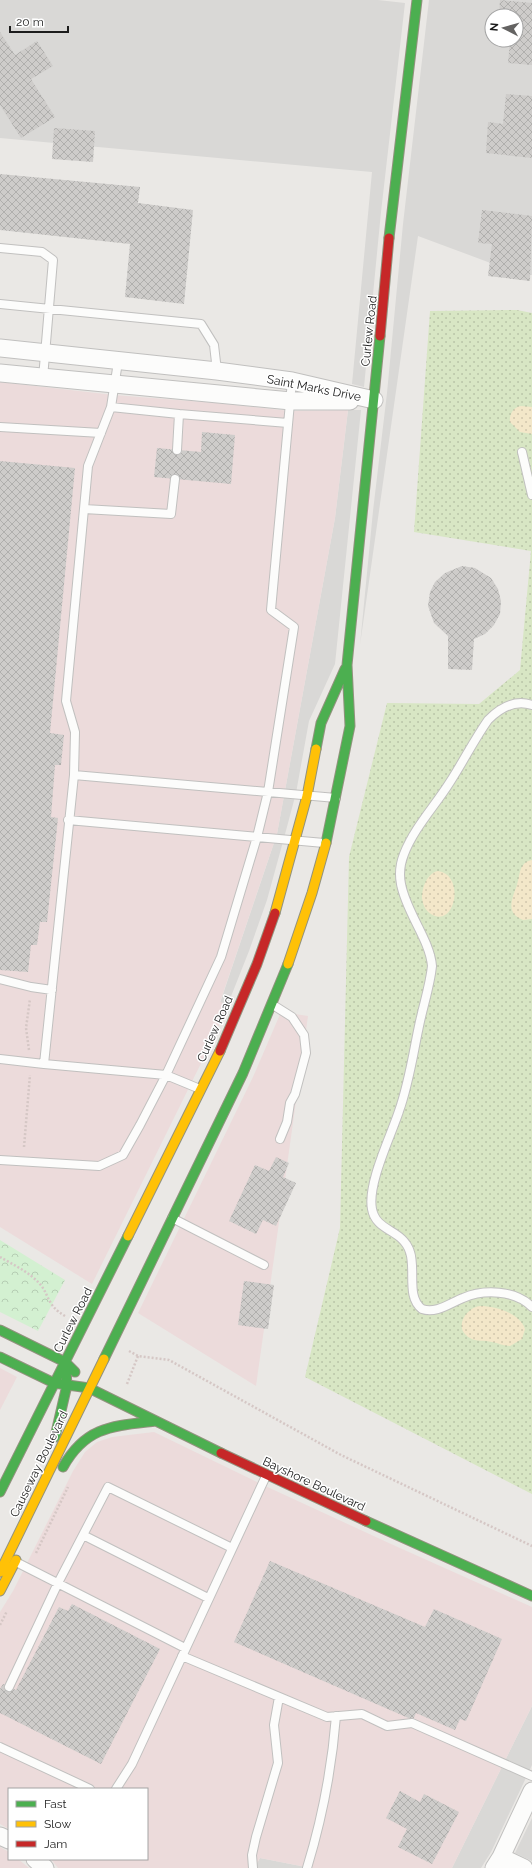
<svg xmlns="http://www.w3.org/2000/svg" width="532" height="1868" font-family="Raleway,sans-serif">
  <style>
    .residential { fill: #d9d8d6; fill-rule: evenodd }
    .commercial { fill: #ecdbdb }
    .grass { fill: url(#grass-dots) }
    .sand { fill: url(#sand-dots) }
    .park { fill: url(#park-crowns) }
    .building { fill: url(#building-cross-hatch) }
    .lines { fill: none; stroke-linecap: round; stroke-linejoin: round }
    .lane-casing { stroke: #c1c0bf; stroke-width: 10 }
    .street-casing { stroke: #c1c0bf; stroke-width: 19 }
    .fast-casing { stroke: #92927e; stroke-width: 11 }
    .slow-casing { stroke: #92927e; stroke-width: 11 }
    .jam-casing { stroke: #92927e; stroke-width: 11 }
    .path { stroke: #d5c7c5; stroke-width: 2.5; stroke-dasharray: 2 2; stroke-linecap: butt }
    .lane { stroke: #fcfcfb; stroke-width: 8 }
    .street { stroke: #fcfcfb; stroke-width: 17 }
    .fast { stroke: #4caf50; stroke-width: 9 }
    .slow { stroke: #ffc107; stroke-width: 9 }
    .jam { stroke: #c62828; stroke-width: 9 }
    .labels { text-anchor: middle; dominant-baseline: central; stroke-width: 3; stroke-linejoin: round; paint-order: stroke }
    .street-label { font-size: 12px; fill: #1c1c1c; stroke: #fff }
  </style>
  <defs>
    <pattern id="grass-dots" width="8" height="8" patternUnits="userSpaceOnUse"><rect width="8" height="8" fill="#d8e6c4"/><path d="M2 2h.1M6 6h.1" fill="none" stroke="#b9c5a8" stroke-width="1.8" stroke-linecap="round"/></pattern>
    <pattern id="sand-dots" width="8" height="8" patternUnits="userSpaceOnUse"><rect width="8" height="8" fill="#f3e7c9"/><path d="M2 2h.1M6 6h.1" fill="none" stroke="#d0c6ac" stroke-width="1.8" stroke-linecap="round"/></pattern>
    <pattern id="park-crowns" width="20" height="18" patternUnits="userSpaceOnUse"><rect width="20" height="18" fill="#d3f0d1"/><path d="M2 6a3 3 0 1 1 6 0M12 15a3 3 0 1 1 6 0" fill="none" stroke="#b5cdb3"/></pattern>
    <pattern id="building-cross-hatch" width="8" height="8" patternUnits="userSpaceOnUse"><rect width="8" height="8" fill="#ceccca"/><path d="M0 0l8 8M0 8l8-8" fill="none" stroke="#b0afad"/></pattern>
  </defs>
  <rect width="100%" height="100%" fill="#eae8e5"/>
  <!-- residential -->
  <path class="residential" d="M0,0H378L405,3L381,212L364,387L352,384L372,172L0,138Z
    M429,0H532V275H523L418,236L360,645L373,511L387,393L403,224ZM492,16H516V40H492Z
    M348,410H361L335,664L309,721L296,793L284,838L267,900L249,951L228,1004L220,1003L277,834L335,518Z
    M532,1706V1765L491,1852L481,1868H452Z
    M532,1818V1861L515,1853Z
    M260,1858L311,1868H254Z"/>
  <!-- commercial -->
  <path class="commercial" d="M0,382L114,395L216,403L290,411L348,410L335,518L277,834L220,1002L228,1004L213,1039L92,1284L0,1227Z
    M281,1012L308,1016L256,1386L138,1313L253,1077Z
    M0,1368L17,1377L0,1410Z
    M154,1432L261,1484L391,1544L532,1607V1706L452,1868H311L260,1858L254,1868H58L51,1859H147V1789H9V1829L0,1824V1612L13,1591L73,1471L85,1452L97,1442L112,1437Z
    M0,1847L9,1852V1859H18L29,1868H0Z"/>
  <!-- grass -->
  <path class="grass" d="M517,310L532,313V1494L305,1377L340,1228L349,857L387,703L479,704L520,670L531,551L414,532L430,311Z"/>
  <!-- sand -->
  <path class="sand" d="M521,406L532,407V434L520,432L510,422C509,415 513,407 521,406Z
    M532,860V919L523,920C505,913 512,899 517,885C520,875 519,862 532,860Z
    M438,871C466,875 455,929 431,914C425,910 423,905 422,898C422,888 427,873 438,871Z
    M480,1306C495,1306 520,1313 525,1329L522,1339L510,1346C504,1346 498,1343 492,1342C485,1340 476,1342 470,1338C453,1329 465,1308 480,1306Z"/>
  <!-- park -->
  <path class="park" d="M0,1240L65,1280L38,1331L0,1312Z"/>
  <!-- building -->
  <path class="building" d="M500,0L532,3V65L508,63L510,40H516V16H499Z
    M0,32L15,55L37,41L53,66L31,79L55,117L21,138L0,105Z
    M506,94L532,96V158L486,153L488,122L503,124Z
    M54,128L95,131L93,162L52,159Z
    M0,174L140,187L138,203L193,210L184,304L125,297L130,244L0,230Z
    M482,210L532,216L530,281L488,276L492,244L478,243Z
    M202,432L235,435L231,484L154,477L157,448L201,452Z
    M0,461L75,468L50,733L64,735L61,765H55L51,817L58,818L47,922H40L37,945H31L28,972L0,970Z
    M462,566L475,568L491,578L498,589L501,601L500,614L494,625L485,634L474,639L472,670L448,669V636L434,623L428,606L430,592L435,582L445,573Z
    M276,1157L289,1163L283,1177L296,1183L276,1226L263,1220L256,1234L229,1221L255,1165L269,1171Z
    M244,1281L274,1285L268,1329L238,1325Z
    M270,1561L425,1627L434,1609L502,1639L466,1721L460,1719L455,1730L416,1713L413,1720L234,1642Z
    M72,1604L160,1649L101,1764L0,1713V1689L3,1684L16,1690L59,1607L68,1611Z
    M400,1791L420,1802L424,1794L459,1812L432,1864L398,1847L407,1829L386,1818Z"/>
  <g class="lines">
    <defs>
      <path id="lane" d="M0,248L42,252L53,260L43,378
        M0,304L201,324L214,345L217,371
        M118,362L111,407L88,466L66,701L75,732L74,775L44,1064L166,1075L200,1089
        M111,407L179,414L177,450
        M179,414L288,423
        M0,427L101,433
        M522,452L532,495
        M84,509L171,514L175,479
        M532,705C515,699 500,708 488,720C474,740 463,762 450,782C435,806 414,828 404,854C400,864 399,874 401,884C406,912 430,940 432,966C430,986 423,1006 419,1026C413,1054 409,1083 399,1111C391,1136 367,1184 372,1209C376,1232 403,1229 410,1252C416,1270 406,1297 422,1309C436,1314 450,1303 463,1298C484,1289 515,1290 532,1307
        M74,775L336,798
        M68,820L324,843
        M0,979L31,987L52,990
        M273,1005L292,1017L304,1035L306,1053L295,1094L290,1103L287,1122L280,1139
        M0,1059L44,1064
        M0,1160L99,1166L123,1155L140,1125L166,1075L221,957L257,837L268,792L294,627L271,610L292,381
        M172,1218L264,1265
        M83,1535L208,1598
        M16,1562L185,1648
        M182,1656L327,1717L362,1714L387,1726L412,1723L532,1776
        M9,1687L58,1583L108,1487L232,1548
        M0,1747L90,1789
        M116,1789L132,1764L266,1476
        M253,1868L252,1855L256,1837L278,1763L274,1725L279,1697
        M307,1868C322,1819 332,1767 336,1716"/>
      <path id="street" d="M0,348L217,371L292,381L374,400
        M0,373L291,401H350
        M0,1836L9,1840
        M501,1857L524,1868
        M35,1859L45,1868
        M494,1868L501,1857L532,1791"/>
      <path id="fast" d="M389,238L417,0
        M316,749L321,723L345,669
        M326,843L350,726L347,665L380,336
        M0,1330L65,1362L75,1372
        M0,1357L54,1383L89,1388L221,1453
        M104,1359L243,1073L288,964
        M55,1437L67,1385L66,1371
        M63,1467C86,1426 113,1426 156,1421
        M0,1492L128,1236
        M366,1521L532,1596"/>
      <path id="slow" d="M275,913L307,796L316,749
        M288,964L312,893L326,843
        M128,1236L220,1051
        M0,1572L104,1359
        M0,1591L16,1560"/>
      <path id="jam" d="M380,336L389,238
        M220,1051L257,964L275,913
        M221,1453L366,1521"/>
    </defs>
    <!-- lane casing -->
    <use href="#lane" class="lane-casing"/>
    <!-- street casing -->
    <use href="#street" class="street-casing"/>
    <!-- fast casing -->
    <use href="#fast" class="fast-casing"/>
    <!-- slow casing -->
    <use href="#slow" class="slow-casing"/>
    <!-- jam casing -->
    <use href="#jam" class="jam-casing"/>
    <!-- path -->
    <path class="path" d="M29,1050L26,1028L30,999
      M24,1147L30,1075
      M0,1257C12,1264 29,1272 39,1283C50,1295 46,1305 65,1316
      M129,1351L138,1356L169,1360L341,1455L532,1546
      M127,1384L138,1356
      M36,1553L68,1487
      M0,1625L7,1611"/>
    <!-- lane -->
    <use href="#lane" class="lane"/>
    <!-- street -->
    <use href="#street" class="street"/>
    <!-- fast -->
    <use href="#fast" class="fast"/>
    <!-- slow -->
    <use href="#slow" class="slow"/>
    <!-- jam -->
    <use href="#jam" class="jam"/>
  </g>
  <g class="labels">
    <!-- street labels -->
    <g class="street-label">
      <text transform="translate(369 331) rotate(-84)">Curlew Road</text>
      <text transform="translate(314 388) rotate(11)">Saint Marks Drive</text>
      <text transform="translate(215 1029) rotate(-66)">Curlew Road</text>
      <text transform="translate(73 1320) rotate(-63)">Curlew Road</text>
      <text transform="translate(39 1464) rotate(-64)">Causeway Boulevard</text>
      <text transform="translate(314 1484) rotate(25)">Bayshore Boulevard</text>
    </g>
  </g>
  <!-- legend -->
  <rect x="8" y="1788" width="140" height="72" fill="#ffffff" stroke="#a4a4a4"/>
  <rect x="16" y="1801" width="20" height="6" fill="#4caf50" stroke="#a4a4a4"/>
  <text x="44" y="1808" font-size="12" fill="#1c1c1c">Fast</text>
  <rect x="16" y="1821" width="20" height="6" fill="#ffc107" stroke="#a4a4a4"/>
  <text x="44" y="1828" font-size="12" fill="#1c1c1c">Slow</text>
  <rect x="16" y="1841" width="20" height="6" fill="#c62828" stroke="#a4a4a4"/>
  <text x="44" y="1848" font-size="12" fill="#1c1c1c">Jam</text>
  <!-- north arrow -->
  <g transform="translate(504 28) rotate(276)"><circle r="19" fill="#ffffff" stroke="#a4a4a4"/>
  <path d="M0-3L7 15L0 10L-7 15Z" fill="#646362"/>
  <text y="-6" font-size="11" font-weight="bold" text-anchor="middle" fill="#1c1c1c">N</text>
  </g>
  <!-- scale -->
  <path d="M10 26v6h58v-6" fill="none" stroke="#1c1c1c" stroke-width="2"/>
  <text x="16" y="26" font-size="12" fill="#1c1c1c" stroke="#ffffff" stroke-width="3" paint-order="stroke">20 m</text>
</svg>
